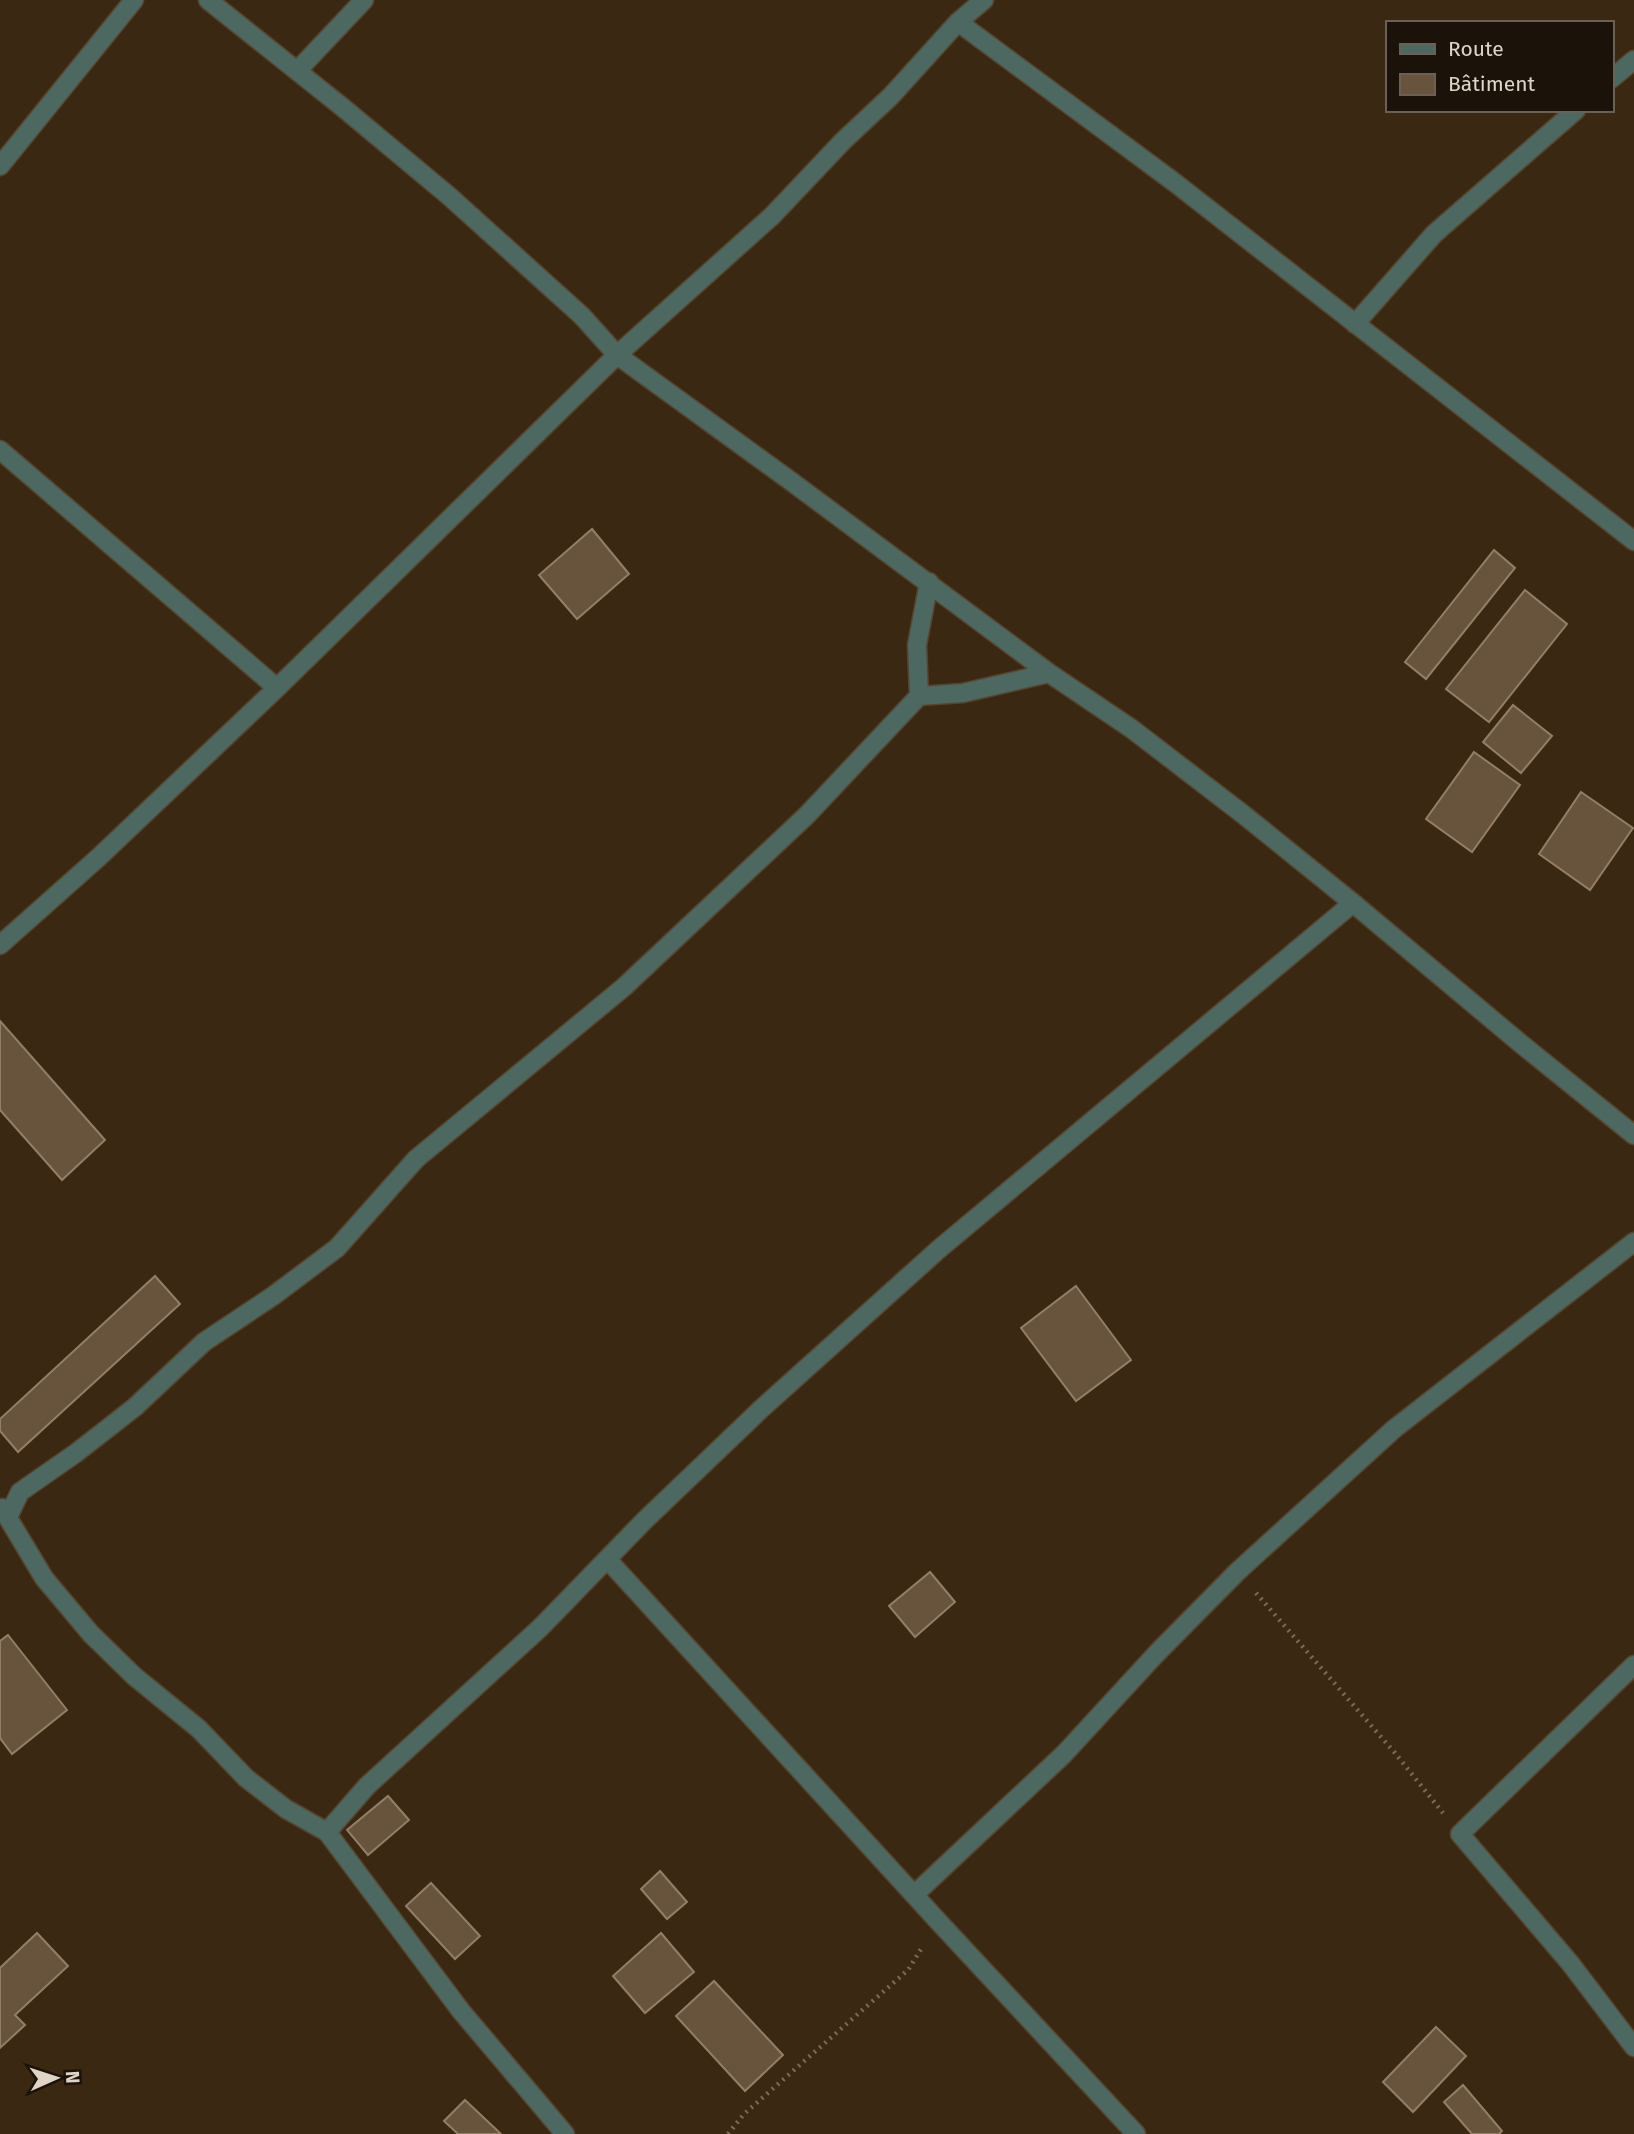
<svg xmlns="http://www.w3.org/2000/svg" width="1634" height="2134" font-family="'Fira Sans',sans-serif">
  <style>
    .building { fill: #68543c; stroke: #947e65; stroke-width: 2 }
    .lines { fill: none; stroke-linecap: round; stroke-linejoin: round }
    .minor-casing { stroke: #55442f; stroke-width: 21 }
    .path { stroke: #7b6a58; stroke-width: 4.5; stroke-dasharray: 2 5; stroke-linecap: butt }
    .minor { stroke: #4d6761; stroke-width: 18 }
  </style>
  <rect width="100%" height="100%" fill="#3b2812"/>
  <!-- building -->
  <path class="building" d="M592,529L629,574L577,619L539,575Z
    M1494,550L1515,568L1426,679L1405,662Z
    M1525,590L1567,624L1489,722L1446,689Z
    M1513,705L1552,736L1521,773L1483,742Z
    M1474,752L1520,785L1472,852L1426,819Z
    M1581,792L1633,828L1590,890L1539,854Z
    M0,1021L105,1140L62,1180L0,1110Z
    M155,1276L180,1304L18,1452L0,1431V1419Z
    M1076,1286L1131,1360L1076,1401L1021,1328Z
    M930,1572L955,1602L915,1637L889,1606Z
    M8,1635L67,1710L12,1754L0,1738V1641Z
    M388,1796L409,1820L368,1855L347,1830Z
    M660,1871L687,1902L667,1919L641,1889Z
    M431,1883L480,1936L455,1959L406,1906Z
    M37,1933L68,1966L15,2015L25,2025L0,2048V1968Z
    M661,1933L694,1972L645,2013L613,1976Z
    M714,1981L783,2055L745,2091L676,2016Z
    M1436,2027L1466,2056L1413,2112L1383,2082Z
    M1463,2085L1502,2131L1499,2134H1472L1444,2102Z
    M465,2100L501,2134H458L444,2121Z"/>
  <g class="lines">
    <defs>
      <path id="minor" d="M208,0L341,106L449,196L582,316L617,355L792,482L1049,673L1132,729L1244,815L1353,903L1520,1043L1634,1135
        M958,22L1174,182L1634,541
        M297,71L364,0
        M1611,79L1634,60
        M0,166L134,0
        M1355,324L1434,234L1576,110
        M0,450L277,688
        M919,696L963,693L1049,673
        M0,945L99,857L277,688L617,355L772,216L843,141L891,96L958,22L984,0
        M2,1508L44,1578L91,1634L134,1676L199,1729L246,1778L286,1809L327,1832L461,2011L565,2134
        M8,1517L20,1492L76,1453L135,1407L204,1342L273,1296L337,1248L416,1159L624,987L807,815L919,696L917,645L929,582
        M607,1559L937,1920L1136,2134
        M1634,1665L1460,1834L1570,1963L1634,2047
        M327,1832L367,1786L540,1628L645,1520L760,1410L939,1249L1353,903
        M915,1894L1064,1754L1157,1653L1237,1572L1394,1429L1634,1242"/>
    </defs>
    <!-- minor casing -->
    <use href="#minor" class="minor-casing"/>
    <!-- path -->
    <path class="path" d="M1256,1593L1395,1753L1443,1813
      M728,2134L744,2114L908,1970L923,1946"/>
    <!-- minor -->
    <use href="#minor" class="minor"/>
  </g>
  <!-- legend -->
  <rect x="1386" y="21" width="228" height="91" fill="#1b1309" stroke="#6a6055" stroke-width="2"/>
  <rect x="1400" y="44" width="35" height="10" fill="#4d6761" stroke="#6a6055" stroke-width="2"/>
  <text x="1448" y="56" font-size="21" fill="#e0d4c7">Route</text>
  <rect x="1400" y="74" width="35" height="21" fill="#68543c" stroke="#6a6055" stroke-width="2"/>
  <text x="1448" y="91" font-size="21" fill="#e0d4c7">Bâtiment</text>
  <!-- north arrow -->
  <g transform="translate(56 2078) rotate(87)" stroke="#1b1309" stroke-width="5" paint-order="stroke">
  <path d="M0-5L12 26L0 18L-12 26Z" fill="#e0d4c7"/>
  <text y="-10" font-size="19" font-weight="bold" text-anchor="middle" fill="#e0d4c7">N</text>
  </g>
</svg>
